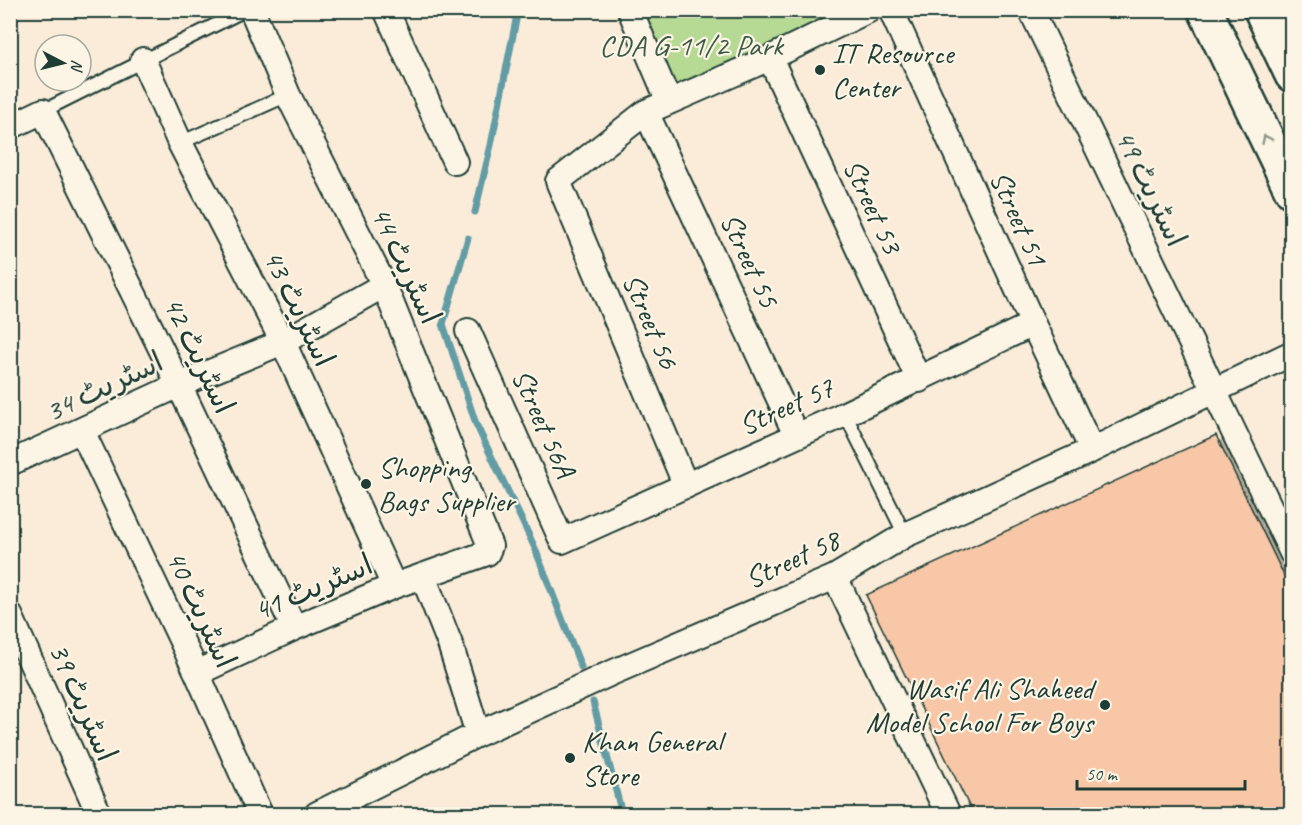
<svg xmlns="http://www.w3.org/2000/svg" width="1302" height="825" font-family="Caveat,'Playpen Sans Arabic',sans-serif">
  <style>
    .green { fill: #b6d994; stroke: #6a8b64; stroke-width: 1.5 }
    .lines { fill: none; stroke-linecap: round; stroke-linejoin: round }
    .stream { stroke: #629ca4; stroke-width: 7 }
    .building { fill: #f7c7a7; stroke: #1f3d34; stroke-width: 1.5; filter: url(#shadow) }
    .service-casing { stroke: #1f3d34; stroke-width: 16 }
    .minor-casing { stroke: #1f3d34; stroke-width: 28 }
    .secondary-casing { stroke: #1f3d34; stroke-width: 38 }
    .service { stroke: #fcf5e5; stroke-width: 12 }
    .minor { stroke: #fcf5e5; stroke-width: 24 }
    .secondary { stroke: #fcf5e5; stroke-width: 33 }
    .oneway { stroke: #8e998c }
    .poi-dot { fill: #1f3d34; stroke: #fcf5e5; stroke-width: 2 }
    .labels { text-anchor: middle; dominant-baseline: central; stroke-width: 4.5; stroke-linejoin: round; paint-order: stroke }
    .park-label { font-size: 30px; fill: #3d5c47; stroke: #fcf5e5 }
    .poi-label { font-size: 30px; fill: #1f3d34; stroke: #fcf5e5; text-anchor: start }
    .street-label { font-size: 30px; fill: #1f3d34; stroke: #fcf5e5 }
  </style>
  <defs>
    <filter id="shadow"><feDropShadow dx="5.5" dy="5.5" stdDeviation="0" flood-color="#0004"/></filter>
  </defs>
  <rect width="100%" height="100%" fill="#fbecd9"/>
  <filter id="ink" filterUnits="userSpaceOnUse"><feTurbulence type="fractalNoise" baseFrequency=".0167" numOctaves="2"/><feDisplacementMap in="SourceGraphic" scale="12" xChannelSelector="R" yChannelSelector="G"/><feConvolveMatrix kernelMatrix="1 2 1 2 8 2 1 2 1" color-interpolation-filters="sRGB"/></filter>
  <g filter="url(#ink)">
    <!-- green -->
    <path class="green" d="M637,11H850L673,90Z"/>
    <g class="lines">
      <!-- stream -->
      <path class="stream" d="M475,212L491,145L518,10
        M468,238L443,324L476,424L534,546L581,667
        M593,702L622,814"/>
    </g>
    <!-- building -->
    <path class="building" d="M1216,435L1292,592V814H973L866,595Z"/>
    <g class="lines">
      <defs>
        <path id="service" d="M43,111L245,10
          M180,143L288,95
          M845,414L905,535"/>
        <path id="minor" d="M386,10L455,162
          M630,10L669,102
          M891,10L1033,324L1092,450
          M1031,10L1292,553
          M770,58L919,380
          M143,60L180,143L283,342L394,586
          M646,112L796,435
          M10,127L43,111L179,385L294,628
          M468,331L562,541L845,414L1033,324
          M82,431L197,673L260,814
          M10,463L179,385L283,342L384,285
          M686,486L558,181L646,112L770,58L869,10
          M423,576L450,644L478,734
          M835,577L948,814
          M10,615L99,814
          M197,673L294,628L394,586L487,553L490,546L384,285L288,95L252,10
          M317,814L478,734L609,674L835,577L905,535L1092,450L1292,353"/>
        <path id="secondary" d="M1205,10L1292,191
          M1261,10L1292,75"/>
      </defs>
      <!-- service casing -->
      <use href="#service" class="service-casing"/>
      <!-- minor casing -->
      <use href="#minor" class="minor-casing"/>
      <!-- secondary casing -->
      <use href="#secondary" class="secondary-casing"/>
      <!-- service -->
      <use href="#service" class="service"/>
      <!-- minor -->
      <use href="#minor" class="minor"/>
      <!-- secondary -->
      <use href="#secondary" class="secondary"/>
    </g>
    <!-- one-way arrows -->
    <defs><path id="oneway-chevron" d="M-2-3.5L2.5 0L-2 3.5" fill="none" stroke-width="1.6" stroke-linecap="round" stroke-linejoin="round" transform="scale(1.5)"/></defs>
    <use class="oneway" href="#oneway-chevron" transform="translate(1266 139) rotate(-115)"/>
  </g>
  <!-- markers -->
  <g class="poi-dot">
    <circle cx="820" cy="70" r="6"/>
    <circle cx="366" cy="484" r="6"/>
    <circle cx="1105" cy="705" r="6"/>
    <circle cx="570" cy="758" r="6"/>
  </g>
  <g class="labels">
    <!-- park labels -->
    <g class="park-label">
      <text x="691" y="45">CDA G-11/2 Park</text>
    </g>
    <!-- poi labels -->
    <g class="poi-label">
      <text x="832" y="53">IT Resource<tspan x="832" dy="34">Center</tspan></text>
      <text x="378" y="467">Shopping<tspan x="378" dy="34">Bags Supplier</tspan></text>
      <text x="1093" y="688" text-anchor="end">Wasif Ali Shaheed<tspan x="1093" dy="34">Model School For Boys</tspan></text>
      <text x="582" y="741">Khan General<tspan x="582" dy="34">Store</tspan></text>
    </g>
    <!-- street labels -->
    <g class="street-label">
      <text transform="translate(1151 188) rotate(64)">اسٹریٹ 49</text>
      <text transform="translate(873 206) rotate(65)">Street 53</text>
      <text transform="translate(1019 218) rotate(66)">Street 51</text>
      <text transform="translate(750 260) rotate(65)">Street 55</text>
      <text transform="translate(406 265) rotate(65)">اسٹریٹ 44</text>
      <text transform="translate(299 308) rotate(64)">اسٹریٹ 43</text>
      <text transform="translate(651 321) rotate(67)">Street 56</text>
      <text transform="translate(199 355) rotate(64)">اسٹریٹ 42</text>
      <text transform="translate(104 386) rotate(-25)">اسٹریٹ 34</text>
      <text transform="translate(786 406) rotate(-24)">Street 57</text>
      <text transform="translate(544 423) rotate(66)">Street 56A</text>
      <text transform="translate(792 559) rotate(-25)">Street 58</text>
      <text transform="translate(313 587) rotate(-23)">اسٹریٹ 41</text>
      <text transform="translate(201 609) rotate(65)">اسٹریٹ 40</text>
      <text transform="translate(83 702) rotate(66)">اسٹریٹ 39</text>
    </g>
  </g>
  <!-- margin -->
  <rect width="1302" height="825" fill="none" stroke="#fcf5e5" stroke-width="36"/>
  <rect x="18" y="18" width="1266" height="789" fill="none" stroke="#1f3d34" stroke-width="2" filter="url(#ink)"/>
  <!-- north arrow -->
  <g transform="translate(63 63) rotate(97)"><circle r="28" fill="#fcf5e5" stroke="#a4ab9e" stroke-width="1.5"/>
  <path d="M0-4.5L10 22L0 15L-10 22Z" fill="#1f3d34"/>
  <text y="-9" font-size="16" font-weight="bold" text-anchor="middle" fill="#1f3d34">N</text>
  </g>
  <!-- scale -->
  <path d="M1077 780v9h168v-9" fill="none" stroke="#1f3d34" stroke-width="3"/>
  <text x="1086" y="780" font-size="18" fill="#1f3d34" stroke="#fcf5e5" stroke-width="4.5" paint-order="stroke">50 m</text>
</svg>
